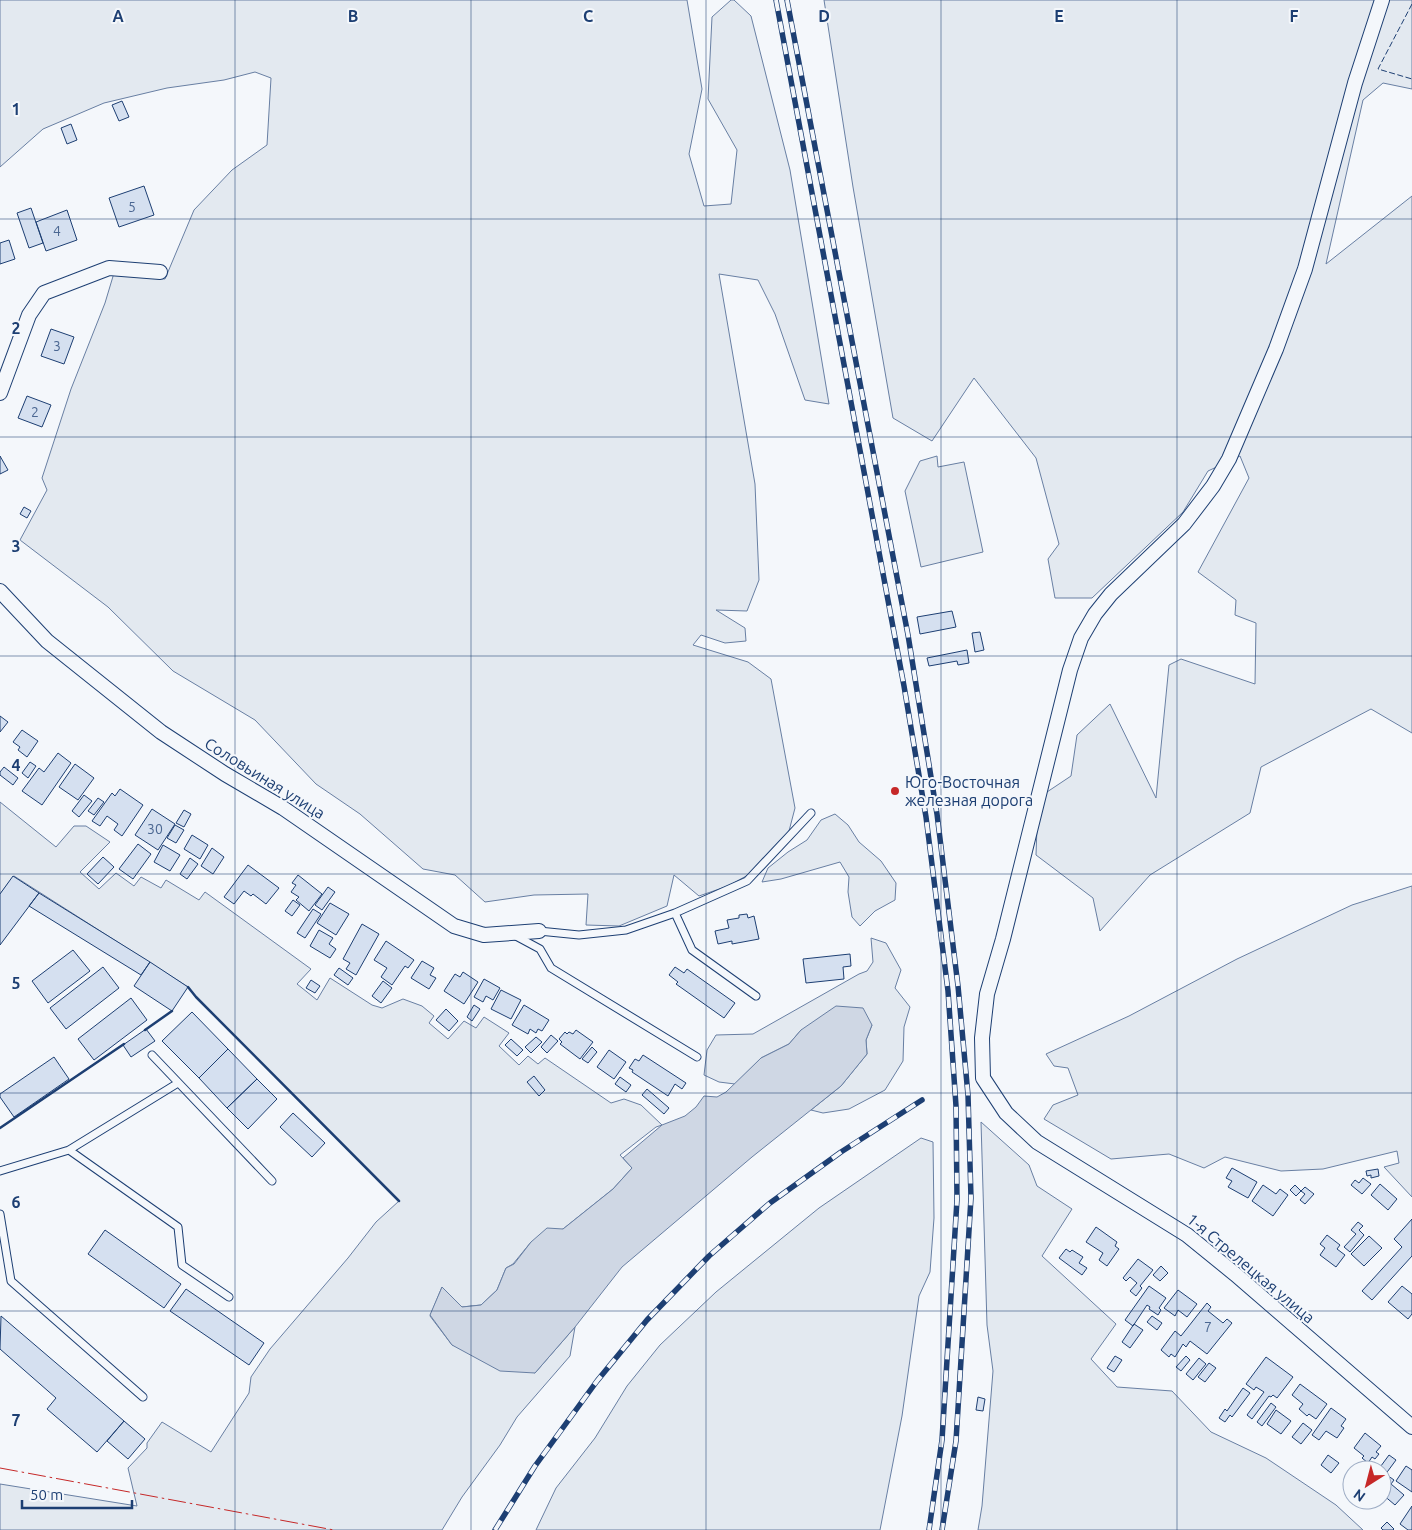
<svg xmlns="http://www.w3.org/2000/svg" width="1412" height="1530" font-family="Ubuntu,sans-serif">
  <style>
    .green { fill: #e3e9f0; stroke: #687fa3 }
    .water { fill: #cfd7e4; stroke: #687fa3 }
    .building { fill: #d5e0f0; stroke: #1d3f73 }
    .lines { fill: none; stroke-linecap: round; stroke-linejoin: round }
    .service-casing { stroke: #1d3f73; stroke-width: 9 }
    .minor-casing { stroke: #1d3f73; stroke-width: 16 }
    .service { stroke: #f4f7fb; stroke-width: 7 }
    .minor { stroke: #f4f7fb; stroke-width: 14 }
    .rail-casing { stroke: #1d3f73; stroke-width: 5.5 }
    .rail { stroke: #f4f7fb; stroke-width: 4; stroke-dasharray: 11; stroke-linecap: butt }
    .fence { stroke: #1d3f73; stroke-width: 1; stroke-dasharray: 6 2.5; stroke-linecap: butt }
    .wall { stroke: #1d3f73; stroke-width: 2.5 }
    .power { stroke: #c62828; stroke-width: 1; stroke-dasharray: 18 4 2.5 4; stroke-linecap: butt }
    .grid { fill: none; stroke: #1d3f73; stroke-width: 1; stroke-opacity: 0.55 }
    .poi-dot { fill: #c62828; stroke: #f4f7fb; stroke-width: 2 }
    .labels { text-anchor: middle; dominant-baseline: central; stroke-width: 4; stroke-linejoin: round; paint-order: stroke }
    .number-label { font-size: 14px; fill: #4b6792 }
    .street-label { font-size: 16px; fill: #1d3f73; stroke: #f4f7fb }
    .poi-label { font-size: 16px; fill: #1d3f73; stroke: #f4f7fb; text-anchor: start }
    .grid-label { font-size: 16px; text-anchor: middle; font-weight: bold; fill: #1d3f73; stroke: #f4f7fb; stroke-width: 4; stroke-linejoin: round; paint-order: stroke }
  </style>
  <rect width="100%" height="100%" fill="#f4f7fb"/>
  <!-- green -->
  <path class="green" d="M0,0H687L702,89L689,154L704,206L731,204L737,150L708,99L712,17L731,0H734L751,16L790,170L829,404L805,400L775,314L758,280L719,274L755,484L759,580L747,611L716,610L745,628L746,641L725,643L701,635L693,645L748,662L771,679L795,808L789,831L748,875L728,886L699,896L674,875L667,906L619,926L586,925L588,894L534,895L485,902L455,875L423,869L360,814L316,784L255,720L173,671L108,607L20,540L47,490L42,478L71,389L105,303L114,273L165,279L194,210L232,170L267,145L271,78L255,72L224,80L167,88L104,103L43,129L0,167Z
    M824,0H1412V89L1383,83L1363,100L1326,264L1412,196V733L1371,709L1261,767L1250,813L1150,875L1100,931L1093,898L1036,855L1038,798L1071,776L1077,735L1110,704L1156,798L1169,665L1181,659L1255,684L1256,623L1235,615L1236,600L1198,572L1249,478L1240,456L1208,471L1183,512L1092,598H1055L1048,559L1059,544L1036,458L974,378L932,441L893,418L853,187Z
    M937,456L938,467L964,462L983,552L921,567L905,491L920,461Z
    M0,802L56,847L74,826H86L110,842L80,872L99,889L116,873L134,886L141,877L161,888L166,880L199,900L205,892L311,969L297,984L317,1000L330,978L372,1005L382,1008L403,999L422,1006L434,1016L429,1023L448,1039L464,1021L476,1028L484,1017L509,1033L499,1046L519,1065L528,1056L538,1064L545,1058L611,1103L624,1099L641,1105L662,1125L656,1127L620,1155L632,1168L613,1189L563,1229L531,1242L513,1264L506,1268L497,1290L481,1305L462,1307L442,1287L430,1316L452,1345L535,1373L575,1327L570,1356L517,1417L500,1445L462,1497L442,1530H0V1484L137,1506L128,1468L147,1448V1443L162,1422L211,1452L249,1393L251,1377L270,1349L348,1258L376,1222L399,1201L196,997L188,987L14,876L0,894Z
    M835,814L848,825L859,842L881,861L896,883L895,900L875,911L860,926L852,917L848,892L849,877L840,862L781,879L762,882L768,868L788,852L807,840L821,820Z
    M1412,886V1197L1384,1167L1399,1163L1397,1151L1323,1169L1281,1171L1225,1157L1204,1168L1169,1154L1111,1159L1044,1119L1053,1105L1078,1095L1068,1068L1054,1066L1046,1054L1129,1016L1237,959L1352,905Z
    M871,938L886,943L901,970L895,988L910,1007L904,1027L903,1061L885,1090L849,1109L823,1113L811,1110L841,1086L867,1054L866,1040L872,1025L801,1030L789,1044L761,1058L735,1084L719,1082L704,1075L707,1050L716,1035L753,1034L859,974L867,971L873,962Z
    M981,1122L1029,1165L1037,1186L1072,1209L1042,1256L1116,1324L1091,1359L1117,1387L1172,1391L1211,1432L1266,1458L1336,1505L1363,1530H978L982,1506L993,1371L987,1325Z
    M921,1138L933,1142L934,1218L930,1272L919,1296L902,1416L880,1530H536L556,1488L595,1438L627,1386L660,1345L716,1292L819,1208Z"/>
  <!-- water -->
  <path class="water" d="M836,1006L863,1008L872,1025L866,1040L867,1054L841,1086L752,1157L622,1267L575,1327L535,1373L500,1371L452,1345L430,1315L442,1287L462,1307L481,1305L497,1290L506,1268L514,1264L531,1242L547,1228L563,1229L613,1189L632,1168L623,1158L662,1125L685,1116L696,1107L704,1096L717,1097L726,1092L761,1058L789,1044L801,1030Z"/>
  <!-- building -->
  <path class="building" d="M122,101L129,117L119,121L112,105Z
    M71,124L77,140L67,144L61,128Z
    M144,186L154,215L119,227L109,198Z
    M31,208L43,243L29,248L17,213Z
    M67,210L77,240L46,251L36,222Z
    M9,240L15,259L0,264V243Z
    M51,329L74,337L64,364L41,356Z
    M27,396L51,405L42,427L18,418Z
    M0,456L8,470L0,474Z
    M24,507L31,511L27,518L20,514Z
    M952,611L956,627L920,634L917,617Z
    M980,632L984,650L975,652L972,633Z
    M967,650L969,663L958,665L957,661L929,666L927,658Z
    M0,716L8,722L0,732Z
    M22,730L38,741L27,757L18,750L20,747L13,742Z
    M58,753L71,763L42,805L22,791L39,768L44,772Z
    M30,762L36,766L28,778L22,773Z
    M75,764L94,778L78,800L59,787Z
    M4,767L18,778L13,785L0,775V772Z
    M120,789L143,805L122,836L114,830L118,824L107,816L100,826L92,821L112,793L115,796Z
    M84,795L92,801L79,817L72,811Z
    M98,798L104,802L94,815L88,811Z
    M152,809L175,824L158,850L135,835Z
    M184,810L191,814L184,827L176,823Z
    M175,825L184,830L176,843L167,838Z
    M192,835L208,845L200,859L184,849Z
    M138,844L151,854L133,879L119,869Z
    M163,845L180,855L170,871L154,862Z
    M212,848L224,857L213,874L201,866Z
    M103,857L114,867L98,884L87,874Z
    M190,858L198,864L187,879L180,874Z
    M248,865L279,888L266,904L253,894L251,896L244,891L234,904L224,897Z
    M298,875L322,894L309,911L296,900L299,897L291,892L296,885L292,883Z
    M13,876L39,893L0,945V894Z
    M328,887L335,892L322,910L315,905Z
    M39,893L150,962L141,975L29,906Z
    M293,900L300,905L292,916L285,911Z
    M330,903L349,914L336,935L317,923Z
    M313,909L321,914L305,938L297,933Z
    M747,914L748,918L754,916L759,939L732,944V941L718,944L715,931L729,928L727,920L739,918V915Z
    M362,924L379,934L356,975L346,969L350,963L343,959Z
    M319,930L333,938L329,944L336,949L330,958L310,946Z
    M386,941L414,960L408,968L405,966L392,985L381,977L387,968L374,960Z
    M73,950L90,971L48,1003L32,981Z
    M850,954L851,966L843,967L844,979L806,983L803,959Z
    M422,961L434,968L430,975L436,978L429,989L411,978Z
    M150,962L188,987L172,1011L134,986Z
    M103,967L119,988L66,1029L50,1008Z
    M675,967L684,973L687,969L735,1003L724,1018L676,984L678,982L669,975Z
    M339,968L353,978L348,985L334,975Z
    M463,972L478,982L464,1004L444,991L455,974L460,977Z
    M484,979L500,988L493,1000L486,996L483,1002L474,997Z
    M311,980L320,986L315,993L306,988Z
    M383,981L392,988L381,1003L372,996Z
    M501,990L521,1000L511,1019L491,1009Z
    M131,998L147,1020L94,1060L78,1039Z
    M474,1005L480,1009L472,1021L467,1017Z
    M524,1005L549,1020L542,1031L538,1029L536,1033L530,1029L528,1034L512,1025Z
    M446,1009L458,1021L449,1031L436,1020Z
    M192,1012L228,1049L199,1078L162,1041Z
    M146,1029L155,1041L131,1057L123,1045Z
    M576,1030L593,1042L580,1059L560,1044L562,1042L559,1039L565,1032L567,1034L569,1032L573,1034Z
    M551,1035L558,1041L547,1053L541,1047Z
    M536,1037L542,1042L531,1053L525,1047Z
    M511,1039L523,1050L517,1056L505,1045Z
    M592,1047L597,1052L588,1063L582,1059Z
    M228,1049L257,1079L227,1108L199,1078Z
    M609,1050L626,1062L614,1079L597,1067Z
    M643,1055L686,1083L682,1089L675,1084L668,1096L632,1072L633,1070L629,1068L635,1059L639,1061Z
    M54,1057L69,1079L14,1117L0,1097V1094Z
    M534,1076L545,1090L539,1096L527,1082Z
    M620,1077L631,1085L626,1092L615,1084Z
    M257,1079L277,1099L248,1129L227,1108Z
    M647,1089L669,1108L664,1114L642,1095Z
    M293,1113L325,1143L312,1157L280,1127Z
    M1232,1168L1257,1182L1248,1198L1228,1187L1232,1181L1226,1178Z
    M1378,1169L1379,1176L1371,1178V1175L1367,1176L1366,1171Z
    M1363,1178L1371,1184L1362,1194L1351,1185L1355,1180L1359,1183Z
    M1380,1184L1397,1199L1388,1210L1371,1195Z
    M1263,1185L1276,1194L1280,1189L1288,1195L1273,1216L1252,1201Z
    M1295,1185L1301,1191L1296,1196L1290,1190Z
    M1305,1187L1314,1194L1305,1204L1300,1200L1305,1194L1301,1191Z
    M1412,1219V1256L1372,1300L1362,1291L1402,1247L1394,1239Z
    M1358,1222L1363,1226L1359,1230L1364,1235L1350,1252L1344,1247L1356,1234L1351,1230Z
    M1096,1227L1117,1242L1115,1246L1119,1249L1107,1266L1099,1260L1103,1253L1086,1242Z
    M105,1230L181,1284L164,1308L88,1254Z
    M1327,1235L1340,1245L1337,1249L1345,1255L1336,1267L1320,1255L1325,1248L1320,1244Z
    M1369,1236L1382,1248L1364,1266L1351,1254Z
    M1066,1249L1070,1252L1072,1250L1083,1257L1079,1263L1087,1268L1082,1275L1059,1258Z
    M1138,1259L1153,1270L1140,1286L1142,1288L1136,1296L1130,1291L1137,1283L1130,1277L1126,1281L1123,1278Z
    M1161,1266L1168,1273L1160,1281L1153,1275Z
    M1149,1286L1166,1298L1159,1308L1161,1310L1158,1315L1149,1309L1150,1307L1147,1305L1133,1326L1125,1320Z
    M1402,1286L1412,1294V1314L1408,1319L1388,1302Z
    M186,1289L264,1343L249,1365L170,1311Z
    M1178,1290L1197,1304L1187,1317L1178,1310L1175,1316L1164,1308Z
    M1207,1303L1211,1307L1208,1311L1223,1323L1227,1319L1232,1323L1207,1354L1190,1341L1186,1347L1183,1344L1175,1357L1171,1354L1169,1357L1161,1350L1175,1331L1181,1336Z
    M1,1316L124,1421L97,1452L47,1409L56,1398L0,1349Z
    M1152,1316L1162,1323L1157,1330L1147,1322Z
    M1134,1324L1143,1330L1130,1348L1122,1342Z
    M1115,1356L1122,1360L1114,1372L1107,1368Z
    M1186,1356L1190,1360L1181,1371L1176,1367Z
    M1266,1357L1293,1377L1277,1398L1273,1395L1271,1397L1269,1396L1252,1419L1247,1415L1264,1392L1256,1387L1254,1390L1246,1384Z
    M1199,1358L1206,1364L1193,1380L1186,1374Z
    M1209,1363L1216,1368L1205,1382L1198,1377Z
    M1300,1384L1327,1404L1316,1419L1309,1414L1307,1416L1299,1409L1303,1404L1292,1395Z
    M1243,1388L1250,1393L1232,1417L1230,1415L1225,1422L1219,1418L1225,1409L1227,1411Z
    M978,1397L985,1399L983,1411L976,1410Z
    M1271,1403L1276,1407L1262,1426L1257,1422Z
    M1331,1408L1346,1419L1341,1426L1344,1428L1337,1438L1326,1431L1319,1440L1312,1435Z
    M1276,1410L1291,1421L1281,1434L1267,1424Z
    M124,1421L145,1439L128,1459L107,1441Z
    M1303,1423L1312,1430L1301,1444L1292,1437Z
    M1365,1433L1381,1446L1376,1452L1379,1454L1375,1459L1372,1457L1368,1463L1362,1458L1364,1456L1354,1448Z
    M1328,1455L1339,1463L1331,1473L1321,1465Z
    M1389,1455L1396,1460L1382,1479V1470H1378Z
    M1406,1466L1412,1470V1492L1396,1481Z
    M1387,1475L1394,1480L1391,1484L1404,1495L1395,1505L1382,1494L1386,1489L1382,1485V1481Z
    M1412,1506V1530H1408L1400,1524Z
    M1387,1522L1394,1529L1393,1530H1383L1381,1528Z"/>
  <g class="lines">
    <defs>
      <path id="service" d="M675,913L692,950L756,996
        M539,931L579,935L626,930L675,913L747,881L811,813
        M514,935L540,949L551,968L697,1057
        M152,1055L272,1181
        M69,1150L178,1227L182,1265L229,1297
        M0,1171L69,1150L178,1083
        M0,1214L11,1281L143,1397"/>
      <path id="minor" d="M1382,0L1355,83L1305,269L1276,349L1229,459L1213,486L1184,524L1111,594L1095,614L1081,638L1070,670L1003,939L987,994L982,1038L983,1078L1006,1113L1037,1142L1187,1235L1235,1274L1412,1427
        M0,393L29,315L44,293L109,268L160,272
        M0,591L47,641L161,732L225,774L283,808L454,926L484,935L539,931"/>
    </defs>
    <!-- service casing -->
    <use href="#service" class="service-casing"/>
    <!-- minor casing -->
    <use href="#minor" class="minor-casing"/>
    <!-- service -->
    <use href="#service" class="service"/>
    <!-- minor -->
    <use href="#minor" class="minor"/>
    <defs>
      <path id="rail" d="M776,0L904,686L926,817L948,991L956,1106L957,1200L942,1440L929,1530
        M787,0L908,635L937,814L958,986L968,1095L971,1198L956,1441L942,1530
        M495,1530L535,1466L597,1381L647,1320L709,1256L770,1203L841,1152L922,1100"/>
    </defs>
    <!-- rail casing -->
    <use href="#rail" class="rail-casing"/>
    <!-- rail -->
    <use href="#rail" class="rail"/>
    <!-- fence -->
    <path class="fence" d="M1412,4L1378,69L1412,79"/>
    <!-- wall -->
    <path class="wall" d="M188,987L196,997L399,1201
      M145,1030L172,1011
      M0,1128L124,1044"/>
    <!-- power -->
    <path class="power" d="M0,1468L334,1530"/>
  </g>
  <!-- grid -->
  <path class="grid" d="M235,0V1530M471,0V1530M706,0V1530M941,0V1530M1177,0V1530M0,219H1412M0,437H1412M0,656H1412M0,874H1412M0,1093H1412M0,1311H1412"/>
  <!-- markers -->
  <circle class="poi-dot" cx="895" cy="791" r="5"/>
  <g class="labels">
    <!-- number labels -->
    <g class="number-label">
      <text x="132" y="207">5</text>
      <text x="57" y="231">4</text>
      <text x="57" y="346">3</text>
      <text x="35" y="412">2</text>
      <text x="155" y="829">30</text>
      <text x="1208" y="1327">7</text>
    </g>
    <!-- street labels -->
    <g class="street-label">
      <text transform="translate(265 778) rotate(32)">Соловьиная улица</text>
      <text transform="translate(1251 1268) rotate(40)">1-я Стрелецкая улица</text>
    </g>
    <!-- poi labels -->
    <g class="poi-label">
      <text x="905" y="782">Юго-Восточная<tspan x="905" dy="18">железная дорога</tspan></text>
    </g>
  </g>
  <g class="grid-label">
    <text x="118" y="22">A</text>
    <text x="353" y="22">B</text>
    <text x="588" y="22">C</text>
    <text x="824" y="22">D</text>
    <text x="1059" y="22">E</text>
    <text x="1294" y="22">F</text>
    <text x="16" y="115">1</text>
    <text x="16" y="334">2</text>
    <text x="16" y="552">3</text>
    <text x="16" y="771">4</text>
    <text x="16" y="989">5</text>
    <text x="16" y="1208">6</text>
    <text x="16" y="1426">7</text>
  </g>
  <!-- north arrow -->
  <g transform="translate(1367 1485) rotate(216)"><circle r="24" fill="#f4f7fb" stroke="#9eadc5"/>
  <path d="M0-4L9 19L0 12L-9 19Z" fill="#c62828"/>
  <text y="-8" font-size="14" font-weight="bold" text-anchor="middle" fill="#1d3f73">N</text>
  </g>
  <!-- scale -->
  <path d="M22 1500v8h110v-8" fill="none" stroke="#1d3f73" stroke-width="2.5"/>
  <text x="30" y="1500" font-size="15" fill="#1d3f73" stroke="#f4f7fb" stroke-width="4" paint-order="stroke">50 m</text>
</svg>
